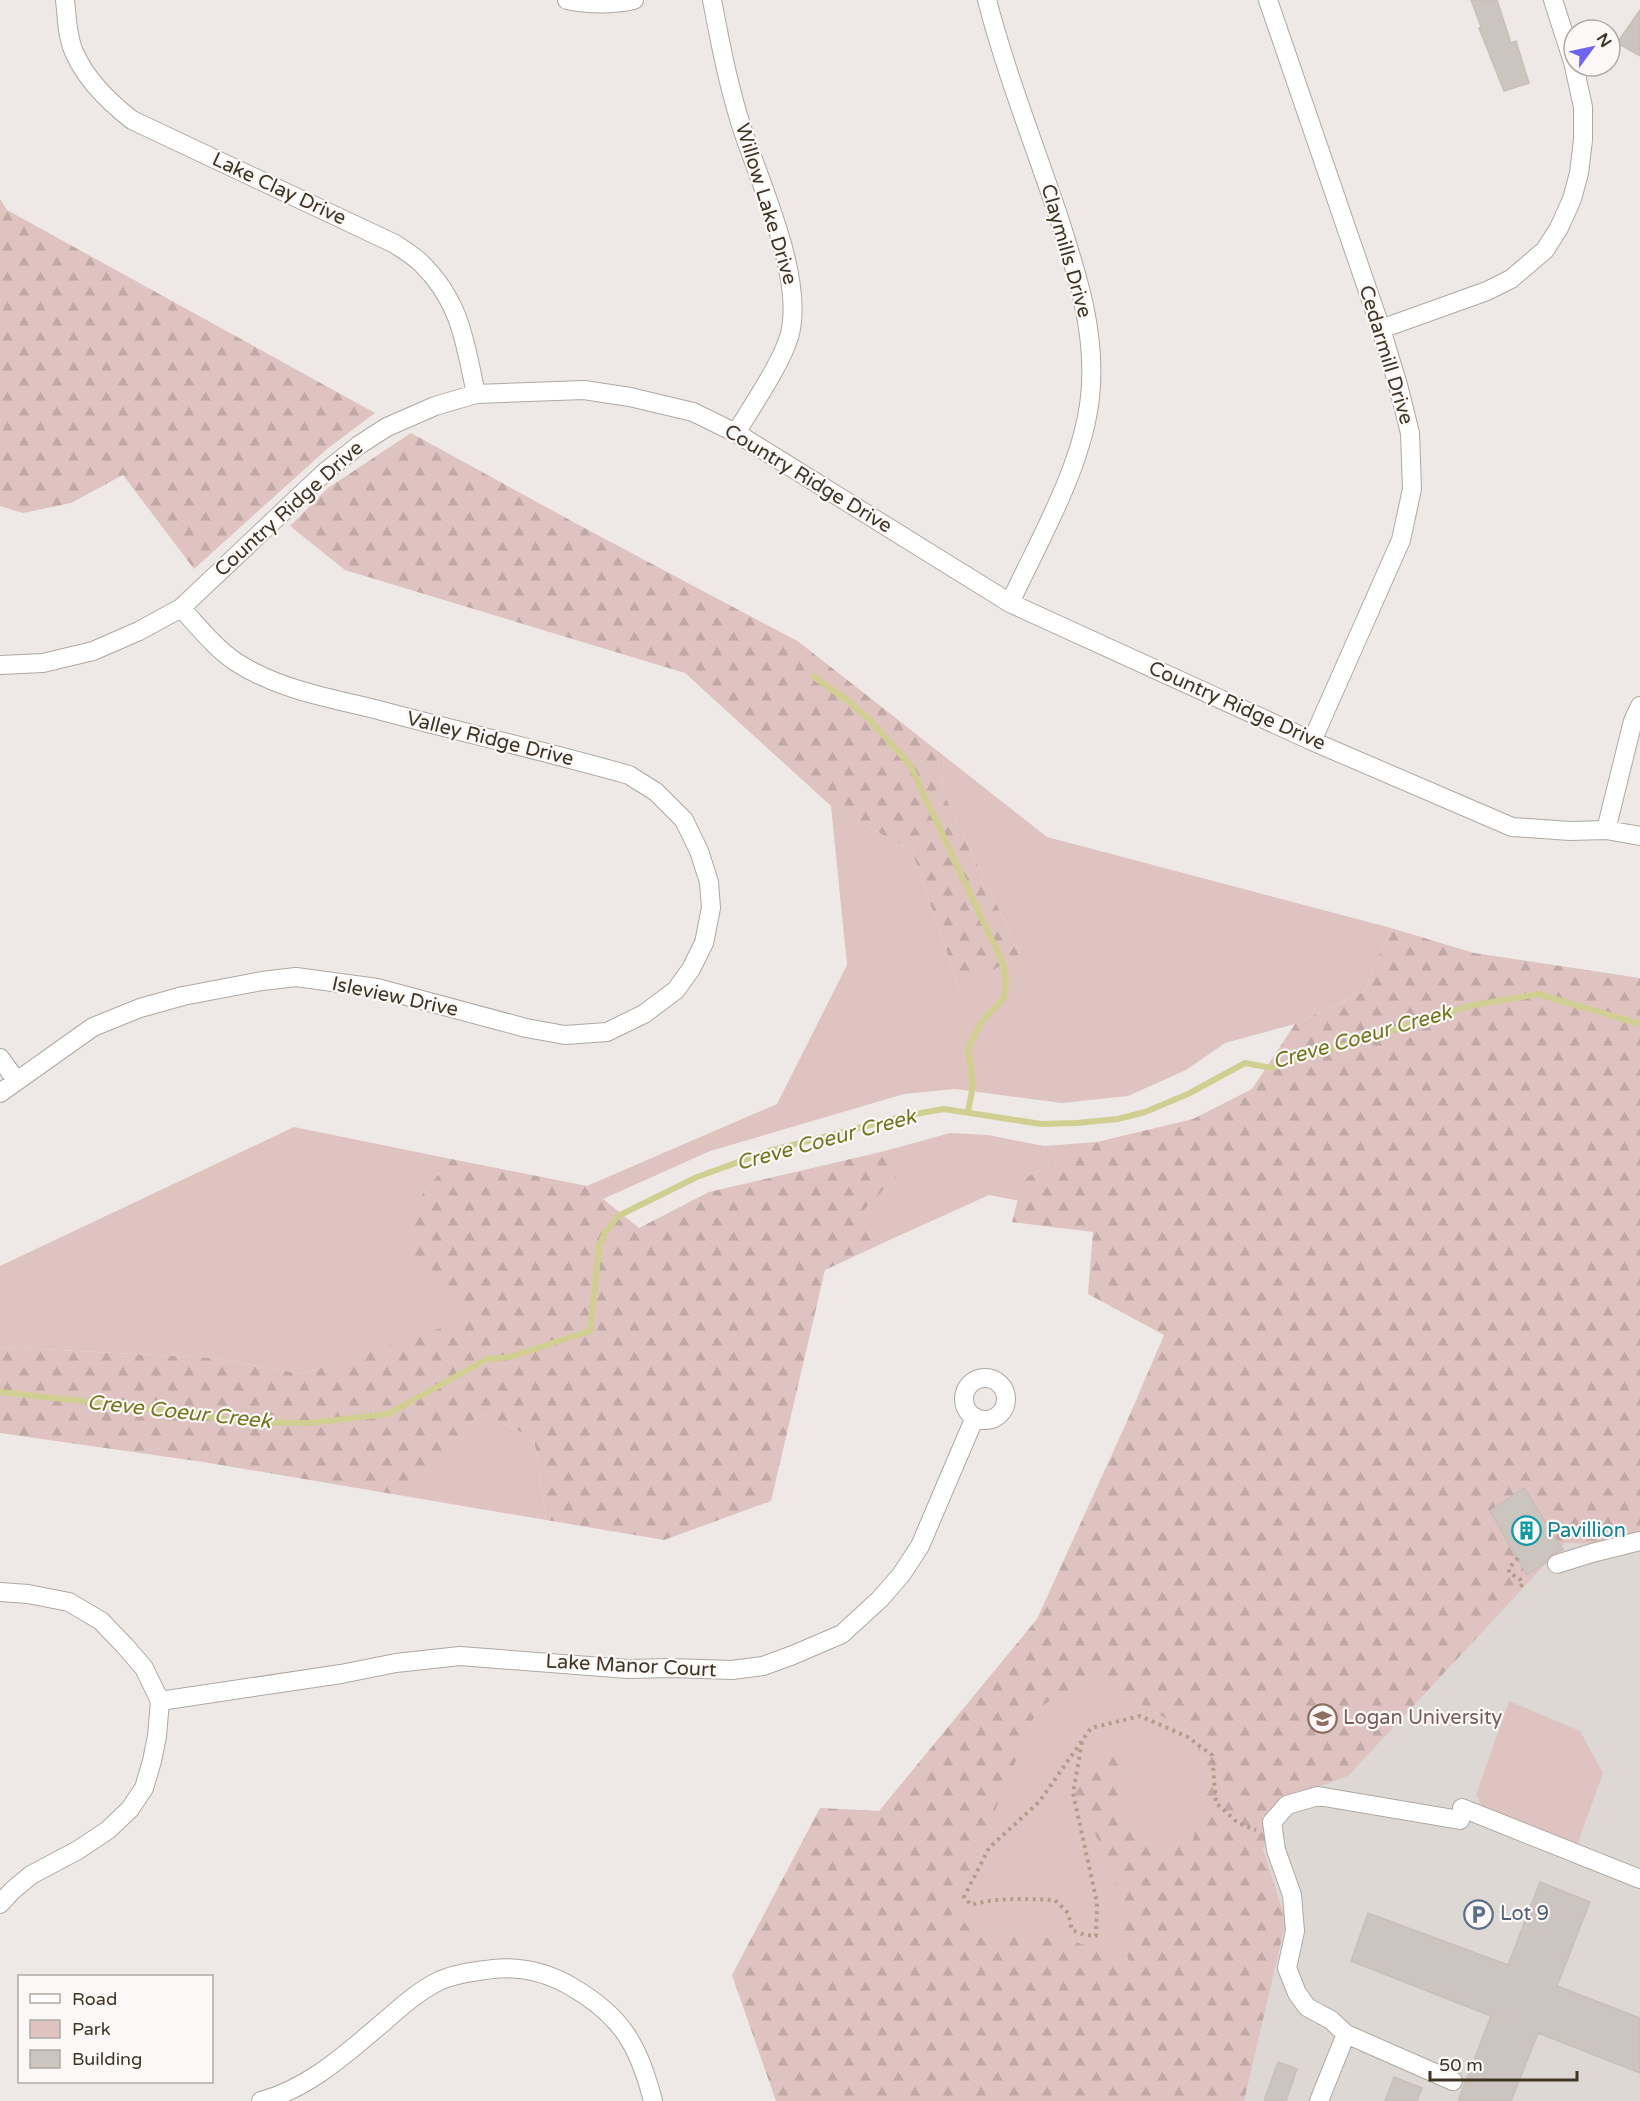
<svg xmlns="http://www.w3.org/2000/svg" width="1640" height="2101" font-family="'Varela Round',sans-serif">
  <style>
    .built { fill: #ded8d4 }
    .green { fill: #dec3c0 }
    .forest { fill: url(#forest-firs); fill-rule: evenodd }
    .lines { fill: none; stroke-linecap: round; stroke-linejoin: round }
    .stream { stroke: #d0cf91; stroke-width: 6 }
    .building { fill: #ccc4be; stroke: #c8bfb8; stroke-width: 1.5 }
    .minor-casing { stroke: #afa8a1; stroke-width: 20 }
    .path { stroke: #b19d88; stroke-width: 4; stroke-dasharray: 3 4.5; stroke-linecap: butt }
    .minor { stroke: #fff; stroke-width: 18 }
    .labels { text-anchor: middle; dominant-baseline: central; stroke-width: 4.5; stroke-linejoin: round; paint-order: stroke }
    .street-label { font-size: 20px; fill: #403425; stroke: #fbf8f7 }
    .culture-label { font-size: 20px; fill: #0d838f; stroke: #fbf8f7; text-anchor: start }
    .education-label { font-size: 20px; fill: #785e54; stroke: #fbf8f7; text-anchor: start }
    .service-label { font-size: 20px; fill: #4e5e75; stroke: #fbf8f7; text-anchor: start }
    .water-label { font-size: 21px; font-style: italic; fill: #76751f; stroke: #fbf8f7 }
  </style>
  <defs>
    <pattern id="forest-firs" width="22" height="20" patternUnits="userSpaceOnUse" patternTransform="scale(1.5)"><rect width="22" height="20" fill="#dec3c0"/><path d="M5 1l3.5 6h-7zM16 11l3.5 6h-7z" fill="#c0a8a5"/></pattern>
  </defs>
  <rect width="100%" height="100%" fill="#eee9e6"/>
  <!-- built -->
  <path class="built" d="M1253,1157L1640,1334V2101H835Z"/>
  <!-- green -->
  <path class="green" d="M944,756L1047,837L1391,928L1365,991L1295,1024L1225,1043L1186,1070L1128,1096L1062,1103L955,1089L904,1094L710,1151L603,1199L587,1186L777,1104L847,965L831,806L912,851L960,990L1020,954L942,790Z
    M294,1127L451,1159L407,1213L475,1317L303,1374L212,1358L0,1347V1266Z
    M950,1133L988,1135L1044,1146L1097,1142L1023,1179L1020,1201L989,1195L883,1243L858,1216L895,1177L885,1151Z
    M478,1412L534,1438L546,1520L410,1497L453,1456Z
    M1092,1676L1194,1735L1208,1780L1194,1840L1157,1852L1117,1820L1123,1757L1074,1793L1096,1836L1118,1887L1119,1918L1130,1964L1074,1941L978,1929L950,1916L1038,1708Z
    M1509,1701L1580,1731L1603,1773L1576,1848L1487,1814L1476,1795Z"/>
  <!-- forest -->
  <path class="forest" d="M0,199L7,210L375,413L327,449L194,569L123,475L71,503L23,513L0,506Z
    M411,433L577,524L799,642L944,756L942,790L1020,954L960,990L912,851L831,806L685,673L345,570L290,526L328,488Z
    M1391,928L1474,953L1640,978V1531L1605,1544L1565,1543L1348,1776L1279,1801L1263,1849L1286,1921L1244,2101H776L732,1975L820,1808L879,1811L1037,1619L1128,1419L1164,1335L1088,1294L1093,1232L1012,1222L1023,1179L1097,1142L1193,1119L1252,1089L1295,1024L1365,991ZM1092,1676L1194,1735L1208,1780L1193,1840L1157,1852L1117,1820L1123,1756L1097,1759L1073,1793L1096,1836L1118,1887L1119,1918L1129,1963L1074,1941L978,1929L951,1916L1038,1708Z
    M885,1151L896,1177L858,1216L883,1243L825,1270L771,1501L664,1540L546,1520L534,1438L478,1412L453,1456L410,1497L203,1462L0,1433V1347L212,1358L303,1374L474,1317L409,1258L407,1213L451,1159L587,1186L639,1228L709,1192Z"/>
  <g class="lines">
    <!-- stream -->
    <path class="stream" d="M814,677L847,700L871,721L910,765L1004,966L1006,984L1004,998L982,1021L968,1048L973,1086L968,1111
      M0,1392L190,1413L239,1422L310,1423L388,1414L487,1359L510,1357L590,1331L599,1247L605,1233L618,1216L697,1177L769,1151L909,1115L944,1109L1041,1124L1077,1123L1118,1119L1145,1112L1188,1094L1245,1063L1272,1068L1469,1006L1538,994L1640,1024"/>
  </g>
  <!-- building -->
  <path class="building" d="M1471,0H1497L1511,43L1516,41L1529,83L1504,91L1479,28L1481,27Z
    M1640,10V56L1617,43Z
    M1524,1488L1563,1550L1549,1556L1546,1562L1527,1575L1490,1511Z
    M1540,1882L1590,1902L1557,1986L1640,2018V2073L1538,2033L1511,2101H1458L1491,2016L1351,1961L1368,1913L1508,1965Z
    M1278,2062L1297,2069L1286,2101H1264Z
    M1394,2077L1422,2088L1417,2101H1385Z"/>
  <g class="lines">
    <defs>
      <path id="minor" d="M65,0C67,17 67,36 74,52C86,80 109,102 132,120L395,244C404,250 414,256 421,263C461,302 465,343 476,394
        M567,0C591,5 611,5 634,0
        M712,0C720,42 728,84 741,125C759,182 806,279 789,337C780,366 752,406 736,433
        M987,0C1006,73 1034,144 1058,215C1077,274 1097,334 1090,397C1083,466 1039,540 1010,603
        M1268,0L1381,329L1398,385L1410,433L1412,489L1401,540L1312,741
        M1553,0L1574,65
        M1381,329L1487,291L1511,279L1545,250L1559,228L1572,199L1579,173L1583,140V107L1574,66
        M0,665L43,663L93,651L139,631L181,608L325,472L359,445L387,427L435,406L476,394L584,390L630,397L693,412L736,433L1010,603L1312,741L1512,827L1570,831L1606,830L1640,836
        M1606,830L1633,721L1640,706
        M0,1058L16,1080
        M0,1093L93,1027L140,1008L183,996L262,981L296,977L377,988L526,1028L565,1035L607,1032L644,1014L676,990L691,969L704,943L711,908L709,882L699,851L684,820L656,792L629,775C548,752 465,733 382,711C332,698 281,691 236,662C215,648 198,626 181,608
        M964 1399a21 21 0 1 1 42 0a21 21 0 1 1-42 0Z
        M1557,1564L1592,1553L1640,1541
        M0,1592L28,1594L69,1602L101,1621L125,1646L144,1668L160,1701L157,1736L152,1761L144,1788L130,1809L108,1830L78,1850L31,1875L13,1890L0,1904
        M160,1701L341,1674L396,1663L460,1656L628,1669L671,1668L732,1670L763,1666L793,1655L842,1634L880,1599L901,1575L920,1546L975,1417
        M1462,1808L1640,1879
        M1346,2034L1331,2020L1307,2007L1297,1993L1287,1968L1295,1931L1292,1895L1276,1850L1272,1822L1287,1805L1318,1796L1460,1820
        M261,2101C310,2088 348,2052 386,2020C403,2005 420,1990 441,1980C455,1974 470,1972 485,1970C516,1965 545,1971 572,1987C622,2016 639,2046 653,2101
        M1319,2101L1346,2034L1453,2081"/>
    </defs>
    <!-- minor casing -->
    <use href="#minor" class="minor-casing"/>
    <!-- path -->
    <path class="path" d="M1518,1558L1509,1568V1573L1519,1578L1523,1583L1519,1589
      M1082,1742L1073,1793L1097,1903L1096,1936L1085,1935L1072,1930L1068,1913L1055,1900C1026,1899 998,1897 971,1905L964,1897L989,1848L1039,1802L1091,1728L1140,1716L1188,1737L1212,1755L1216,1803L1238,1823L1256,1830"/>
    <!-- minor -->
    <use href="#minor" class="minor"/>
  </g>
  <!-- icons -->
  <defs>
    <symbol id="building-ring" viewBox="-11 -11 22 22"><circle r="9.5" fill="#fbf8f7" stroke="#0f9aa8" stroke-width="1.5"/><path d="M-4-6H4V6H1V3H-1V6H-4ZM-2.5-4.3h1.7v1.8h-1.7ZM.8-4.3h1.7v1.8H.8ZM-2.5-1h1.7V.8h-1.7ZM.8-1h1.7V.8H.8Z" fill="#0f9aa8"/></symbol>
    <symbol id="university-ring" viewBox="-11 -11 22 22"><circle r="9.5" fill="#fbf8f7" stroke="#8d6e63" stroke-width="1.5"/><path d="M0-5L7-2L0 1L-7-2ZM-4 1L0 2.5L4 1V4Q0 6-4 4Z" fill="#8d6e63"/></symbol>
    <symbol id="parking-ring" viewBox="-11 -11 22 22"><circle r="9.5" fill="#fbf8f7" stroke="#5c6f8a" stroke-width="1.5"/><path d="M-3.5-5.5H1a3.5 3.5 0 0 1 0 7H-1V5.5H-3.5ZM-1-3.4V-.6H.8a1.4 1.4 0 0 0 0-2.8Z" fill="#5c6f8a"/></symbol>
  </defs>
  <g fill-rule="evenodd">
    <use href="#building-ring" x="1510" y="1514" width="33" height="33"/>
    <use href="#university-ring" x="1306" y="1702" width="33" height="33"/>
    <use href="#parking-ring" x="1462" y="1898" width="33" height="33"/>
  </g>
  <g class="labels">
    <!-- street labels -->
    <g class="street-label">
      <text transform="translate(279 189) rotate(25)">Lake Clay Drive</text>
      <text transform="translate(766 204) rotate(73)">Willow Lake Drive</text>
      <text transform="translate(1066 251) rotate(74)">Claymills Drive</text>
      <text transform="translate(1386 355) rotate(73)">Cedarmill Drive</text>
      <text transform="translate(808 479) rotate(31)">Country Ridge Drive</text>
      <text transform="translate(289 509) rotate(-42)">Country Ridge Drive</text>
      <text transform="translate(1237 706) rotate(24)">Country Ridge Drive</text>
      <text transform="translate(490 739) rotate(14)">Valley Ridge Drive</text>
      <text transform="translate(395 997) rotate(12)">Isleview Drive</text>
      <text transform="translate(631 1666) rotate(3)">Lake Manor Court</text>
    </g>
    <!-- culture labels -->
    <g class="culture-label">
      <text x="1547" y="1531">Pavillion</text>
    </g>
    <!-- education labels -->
    <g class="education-label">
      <text x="1343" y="1718">Logan University</text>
    </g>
    <!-- service labels -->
    <g class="service-label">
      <text x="1500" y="1914">Lot 9</text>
    </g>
    <!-- water labels -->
    <g class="water-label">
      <text transform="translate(1362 1037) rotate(-16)">Creve Coeur Creek</text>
      <text transform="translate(826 1140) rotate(-15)">Creve Coeur Creek</text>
      <text transform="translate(179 1412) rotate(6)">Creve Coeur Creek</text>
    </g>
  </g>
  <!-- legend -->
  <rect x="18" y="1975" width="195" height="108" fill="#fbf8f7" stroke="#b0aaa3" stroke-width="1.5"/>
  <rect x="30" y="1994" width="30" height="9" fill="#ffffff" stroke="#b0aaa3" stroke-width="1.5"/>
  <text x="72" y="2005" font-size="18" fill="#403425">Road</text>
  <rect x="30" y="2020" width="30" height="18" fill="#dec3c0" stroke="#b0aaa3" stroke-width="1.5"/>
  <text x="72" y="2035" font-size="18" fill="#403425">Park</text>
  <rect x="30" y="2050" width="30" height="18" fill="#ccc4be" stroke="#b0aaa3" stroke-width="1.5"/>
  <text x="72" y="2065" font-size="18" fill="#403425">Building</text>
  <!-- north arrow -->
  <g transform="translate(1592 48) rotate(57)"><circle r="28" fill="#fbf8f7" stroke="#b0aaa3" stroke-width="1.5"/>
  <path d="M0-4.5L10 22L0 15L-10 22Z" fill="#6f65ed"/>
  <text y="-9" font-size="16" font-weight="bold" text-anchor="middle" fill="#403425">N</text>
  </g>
  <!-- scale -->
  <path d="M1430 2071v9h147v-9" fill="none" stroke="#403425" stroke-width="3"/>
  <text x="1439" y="2071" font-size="18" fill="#403425" stroke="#fbf8f7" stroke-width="4.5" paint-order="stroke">50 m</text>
</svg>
